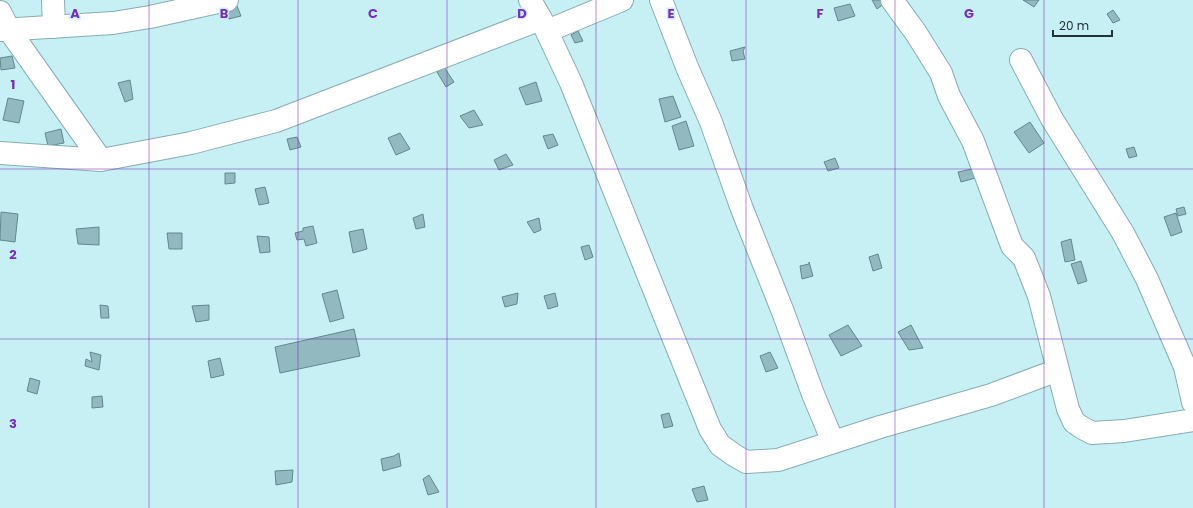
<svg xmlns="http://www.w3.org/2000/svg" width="1193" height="508" font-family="Poppins,sans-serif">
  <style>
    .building { fill: #92b9bf; stroke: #62888d }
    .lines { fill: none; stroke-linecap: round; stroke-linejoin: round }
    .minor-casing { stroke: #86adb2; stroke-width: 24 }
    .minor { stroke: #fff; stroke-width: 22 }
    .grid { fill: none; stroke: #7b2cbf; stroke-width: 1; stroke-opacity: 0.55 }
    .grid-label { font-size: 13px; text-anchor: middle; font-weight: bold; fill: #7b2cbf; stroke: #c7f0f5; stroke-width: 3; stroke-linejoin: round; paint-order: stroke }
  </style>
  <rect width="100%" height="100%" fill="#c7f0f5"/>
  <!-- building -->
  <path class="building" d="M872,0H883L885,3L877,9Z
    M1023,0H1039L1034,7Z
    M850,4L855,16L838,21L834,8Z
    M237,6L241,16L229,19L227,8Z
    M1113,10L1120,20L1113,23L1107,14Z
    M578,31L583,41L575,43L571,35Z
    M745,47L743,51L745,59L732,61L730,51Z
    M12,56L15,68L1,70L0,58Z
    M444,67L454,82L446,87L437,72Z
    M130,80L133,99L125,102L118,83Z
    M536,82L542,101L526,105L519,88Z
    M673,96L681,117L665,122L659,99Z
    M8,98L24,101L19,123L3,120Z
    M474,110L483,125L469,128L460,116Z
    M686,121L694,146L679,150L672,126Z
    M1030,122L1044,143L1029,153L1014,132Z
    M61,129L64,143L48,146L45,133Z
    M400,133L410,149L396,155L388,138Z
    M553,134L558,145L548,149L543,136Z
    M297,137L301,147L290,150L287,139Z
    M1134,147L1137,156L1129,158L1126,149Z
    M506,154L513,165L499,170L494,160Z
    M835,158L839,168L828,171L824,162Z
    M977,168L979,177L961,182L958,172Z
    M225,173H235V183L225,184Z
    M265,187L269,203L259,205L255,189Z
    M1184,207L1186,214L1178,216L1176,209Z
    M1,212L18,214L15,242L0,240Z
    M1176,213L1182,232L1171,236L1164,217Z
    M423,214L425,227L416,229L413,218Z
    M539,218L541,230L534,233L527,222Z
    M313,226L317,243L306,246L304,239L297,240L295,233L303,231V228Z
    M99,227V245L78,244L76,229Z
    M363,229L367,249L353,253L349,232Z
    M167,233H182V249H169Z
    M257,236L269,237L270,252L260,253Z
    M1071,239L1075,260L1065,262L1061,242Z
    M589,245L593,257L585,260L581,247Z
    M878,254L882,268L873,271L869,257Z
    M1081,261L1087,281L1078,284L1071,264Z
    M809,262L813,276L802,279L800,266L809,264Z
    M337,290L344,318L330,322L322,294Z
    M518,293L517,304L505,307L502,297Z
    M555,293L558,306L548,309L544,296Z
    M100,305L108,306L109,318H101Z
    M209,305V320L196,322L192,306Z
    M848,325L862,346L841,356L829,335Z
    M911,325L923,348L909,350L898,332Z
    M354,329L360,356L280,373L275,347Z
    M90,352L101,355L99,370L85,366L86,359L92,362Z
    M770,352L778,368L766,372L760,356Z
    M220,358L224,375L211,378L208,361Z
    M30,378L40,381L37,394L27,391Z
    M102,396L103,407L92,408V397Z
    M669,413L673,426L664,428L661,415Z
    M399,453L401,466L383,471L381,459L394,456Z
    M293,470L292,482L276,485L275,471Z
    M429,475L439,492L428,495L423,479Z
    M704,486L708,500L697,502L692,489Z"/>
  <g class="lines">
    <defs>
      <path id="minor" d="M53,0L54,27
        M530,0L541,19L571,83L710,429L720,445L734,455L746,462L778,460L880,427L991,395L1058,370
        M661,0L687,67L711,122L742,209L783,312L813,394L833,442
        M892,0L916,33L941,73L949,96L973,141L1012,246L1024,258L1039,296L1068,409L1074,422L1081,427L1092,433L1124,431L1193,420
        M0,12L9,30L101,160
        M0,30L113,23L150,17L227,0
        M547,31L622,0
        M1021,60L1052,119L1123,233L1147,279L1185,367L1193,402
        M0,153L101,160L191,143L276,121L541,19"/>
    </defs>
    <!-- minor casing -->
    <use href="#minor" class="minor-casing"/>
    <!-- minor -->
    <use href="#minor" class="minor"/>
  </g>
  <!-- grid -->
  <path class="grid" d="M149,0V508M298,0V508M447,0V508M596,0V508M746,0V508M895,0V508M1044,0V508M0,169H1193M0,339H1193"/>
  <g class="grid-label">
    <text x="75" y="18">A</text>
    <text x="224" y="18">B</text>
    <text x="373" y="18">C</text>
    <text x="522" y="18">D</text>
    <text x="671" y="18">E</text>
    <text x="820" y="18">F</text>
    <text x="969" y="18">G</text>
    <text x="13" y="89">1</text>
    <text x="13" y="259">2</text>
    <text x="13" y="428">3</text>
  </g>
  <!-- scale -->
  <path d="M1053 30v6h59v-6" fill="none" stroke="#233235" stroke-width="2"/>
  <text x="1059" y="30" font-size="12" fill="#233235" stroke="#c7f0f5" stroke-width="3" paint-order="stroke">20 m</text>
</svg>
